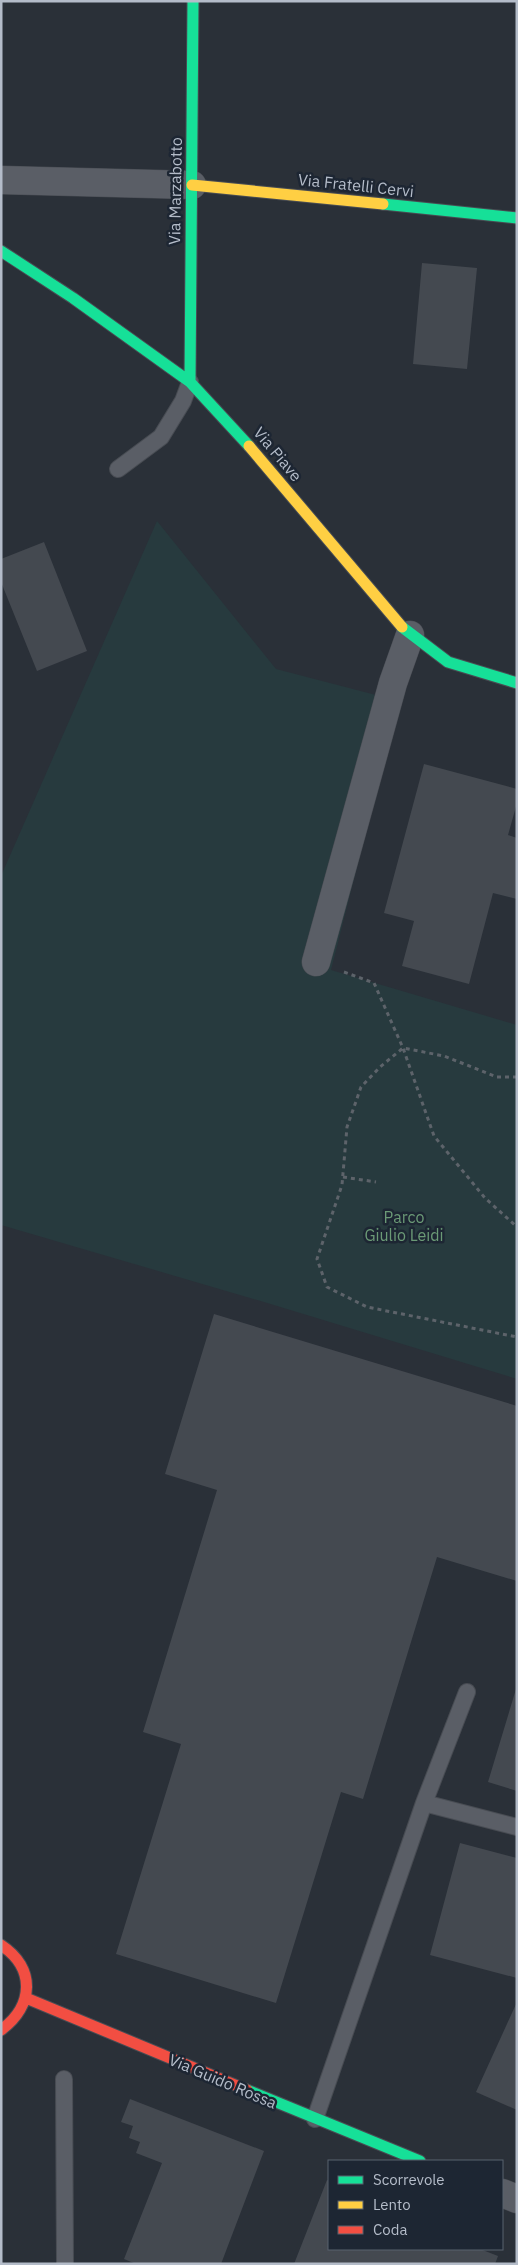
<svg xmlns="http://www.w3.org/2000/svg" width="518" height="2265" font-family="'IBM Plex Sans',sans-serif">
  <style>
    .green { fill: #273a3e }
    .building { fill: #444950 }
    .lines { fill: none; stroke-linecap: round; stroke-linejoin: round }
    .lane-casing { stroke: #484c53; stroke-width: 18 }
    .street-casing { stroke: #484c53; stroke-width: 29 }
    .fast-casing { stroke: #484c53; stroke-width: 13 }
    .slow-casing { stroke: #484c53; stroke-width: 13 }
    .jam-casing { stroke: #484c53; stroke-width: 13 }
    .path { stroke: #5d636a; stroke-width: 3; stroke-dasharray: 4 4; stroke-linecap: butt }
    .lane { stroke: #5a5e66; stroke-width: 16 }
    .street { stroke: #5a5e66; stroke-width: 28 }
    .fast { stroke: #16e098; stroke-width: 11 }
    .slow { stroke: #ffcf43; stroke-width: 11 }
    .jam { stroke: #f24e42; stroke-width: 11 }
    .labels { text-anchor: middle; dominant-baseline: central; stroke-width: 5; stroke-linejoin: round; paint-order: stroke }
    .street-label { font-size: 16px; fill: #b4bcc9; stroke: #1d2633 }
    .park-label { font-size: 16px; fill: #6b9a76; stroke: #1d2633 }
  </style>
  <rect width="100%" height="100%" fill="#2a3038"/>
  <!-- green -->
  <path class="green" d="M157,521L276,669L399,701L331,970L517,1025V1379L264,1302L1,1225V876Z"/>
  <!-- building -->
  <path class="building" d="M422,263L477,268L467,369L413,364Z
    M44,542L87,651L37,671L1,582V559Z
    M424,764L517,789V803L508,835L517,838V899L493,893L469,984L402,966L414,921L384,913Z
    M214,1314L517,1406V1581L437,1557L363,1799L341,1792L276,2003L116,1954L181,1744L143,1732L217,1490L165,1474Z
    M516,1689H517V1791L488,1782Z
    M460,1843L517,1858V1978L430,1955Z
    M517,2002V2110L476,2092Z
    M130,2099L264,2151L221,2264H136L124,2259L162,2163L136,2153L140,2142L129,2138L133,2126L121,2122Z
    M327,2180L329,2181V2249H480L498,2256L495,2264H294Z"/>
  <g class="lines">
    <defs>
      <path id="lane" d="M118,469L161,437L183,401L190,382
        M424,1803L517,1827
        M64,2079L65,2264
        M315,2119L424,1803L467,1692"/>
      <path id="street" d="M1,180L192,185
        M316,962L393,683L410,635
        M502,2193L517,2199"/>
      <path id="fast" d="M383,204L517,218
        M1,251L73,298L190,382L249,446
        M190,382L193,1
        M402,627L448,662L517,683
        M247,2090L420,2161"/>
      <path id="slow" d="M192,185L383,204
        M249,446L402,627"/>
      <path id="jam" d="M1,1945C36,1968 34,2006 1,2030
        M26,1998L247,2090"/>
    </defs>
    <!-- lane casing -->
    <use href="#lane" class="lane-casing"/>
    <!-- street casing -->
    <use href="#street" class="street-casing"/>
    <!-- fast casing -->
    <use href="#fast" class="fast-casing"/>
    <!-- slow casing -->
    <use href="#slow" class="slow-casing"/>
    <!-- jam casing -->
    <use href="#jam" class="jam-casing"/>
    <!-- path -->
    <path class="path" d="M344,972L374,983L403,1048L434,1136L485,1198L517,1227
      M517,1077H497L444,1056L403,1048L380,1067L361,1087L347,1127L342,1185L317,1259L327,1287L367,1307L517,1337
      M343,1177L376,1182"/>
    <!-- lane -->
    <use href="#lane" class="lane"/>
    <!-- street -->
    <use href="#street" class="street"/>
    <!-- fast -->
    <use href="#fast" class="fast"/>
    <!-- slow -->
    <use href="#slow" class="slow"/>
    <!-- jam -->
    <use href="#jam" class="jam"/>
  </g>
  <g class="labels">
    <!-- street labels -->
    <g class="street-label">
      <text transform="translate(356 185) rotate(6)">Via Fratelli Cervi</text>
      <text transform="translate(175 191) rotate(-89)">Via Marzabotto</text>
      <text transform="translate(278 454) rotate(50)">Via Piave</text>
      <text transform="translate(223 2081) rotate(23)">Via Guido Rossa</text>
    </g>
    <!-- park labels -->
    <g class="park-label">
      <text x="404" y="1217">Parco<tspan x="404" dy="18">Giulio Leidi</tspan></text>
    </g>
  </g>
  <!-- border -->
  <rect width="518" height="2265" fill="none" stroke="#b4bcc9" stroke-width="5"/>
  <!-- legend -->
  <rect x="328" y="2160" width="175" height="90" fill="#1d2633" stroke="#59626f"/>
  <rect x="338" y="2176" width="25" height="8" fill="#16e098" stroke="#59626f"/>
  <text x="373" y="2185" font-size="15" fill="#b4bcc9">Scorrevole</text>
  <rect x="338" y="2201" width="25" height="8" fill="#ffcf43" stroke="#59626f"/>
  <text x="373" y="2210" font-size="15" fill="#b4bcc9">Lento</text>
  <rect x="338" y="2226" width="25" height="8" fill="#f24e42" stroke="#59626f"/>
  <text x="373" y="2235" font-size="15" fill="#b4bcc9">Coda</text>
</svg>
